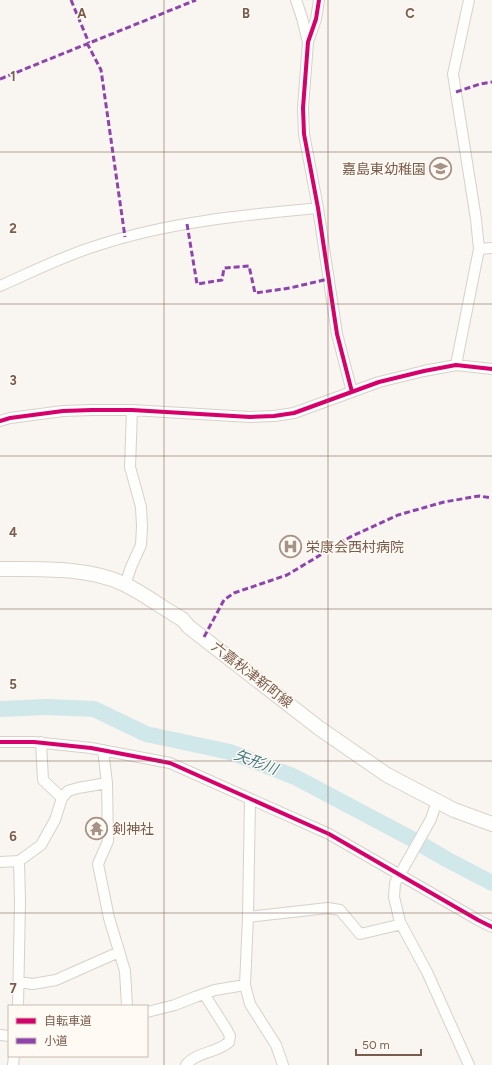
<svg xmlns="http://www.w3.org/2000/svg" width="492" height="1065" font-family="Figtree,'Noto Sans JP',sans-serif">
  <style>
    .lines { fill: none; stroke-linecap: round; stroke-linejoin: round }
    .river { stroke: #d0e8ea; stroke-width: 16 }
    .minor-casing { stroke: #d7d1cb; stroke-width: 12 }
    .secondary-casing { stroke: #d9d2cb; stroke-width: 16 }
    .minor { stroke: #fefefd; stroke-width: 10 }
    .secondary { stroke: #fefefd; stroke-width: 14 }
    .quiet { stroke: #8e44ad; stroke-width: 3; stroke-dasharray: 6 3; stroke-linecap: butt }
    .cycleway-casing { stroke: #fffaf3; stroke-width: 6 }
    .cycleway { stroke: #d6006c; stroke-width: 4 }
    .grid { fill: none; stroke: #7a5c4d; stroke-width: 1; stroke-opacity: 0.55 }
    .labels { text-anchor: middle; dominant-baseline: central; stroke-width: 3; stroke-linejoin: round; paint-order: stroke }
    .poi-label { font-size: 14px; fill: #7a5c4d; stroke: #fffaf3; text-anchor: start }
    .street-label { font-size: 14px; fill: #7a5c4d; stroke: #fffaf3 }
    .water-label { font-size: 15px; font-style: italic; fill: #437c86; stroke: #fffaf3 }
    .grid-label { font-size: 13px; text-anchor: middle; font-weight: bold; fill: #7a5c4d; stroke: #fffaf3; stroke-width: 3; stroke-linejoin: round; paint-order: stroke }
  </style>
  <rect width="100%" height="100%" fill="#f9f5f0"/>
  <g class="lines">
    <!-- river -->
    <path class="river" d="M0,709L46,707L94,709L146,734L230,752L295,777L412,839L446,859L492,883"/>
    <defs>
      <path id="minor" d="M296,0L302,18L308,42
        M319,0L316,19L308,42L303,108L304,134L318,208L337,334L352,392
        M479,249L492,248
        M0,286C32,272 65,255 99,245C169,222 244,215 318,208
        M456,365L479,249L476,219L453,74L469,0
        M0,421L10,418L63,411L92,410H132L250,417L274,416L294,413L379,382L424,371L456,365L492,369
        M125,585L131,567L141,545L142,526L141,507L130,467L132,410
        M0,742H34L91,748L170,763L329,834L478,920L492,927
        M41,742L43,780L62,798
        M103,750L107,783L108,841L98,864L109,918L125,971L127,1006
        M250,799L248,917L245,985L250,1004L276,1045L283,1065
        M437,801L431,819L395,883L394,897L400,922L427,972L469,1065
        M0,862L19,861
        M248,917L328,908L340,910L360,934L398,925L400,922
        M19,982L33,984L56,980L119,952
        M18,1006L20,901L19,861L41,845L55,820L62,798L68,791L78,788L107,783
        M147,1012L175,1005L195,997L215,990L245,985
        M0,1035L9,1036
        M13,1065L14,1056
        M186,1065C196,1052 217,1053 229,1042L230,1036L227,1030L204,994"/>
      <path id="secondary" d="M0,569C40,569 88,567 124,584C143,593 164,609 182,619L189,627L319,728L387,775L454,810L492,824"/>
    </defs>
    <!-- minor casing -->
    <use href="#minor" class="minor-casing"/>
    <!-- secondary casing -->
    <use href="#secondary" class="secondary-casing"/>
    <!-- minor -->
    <use href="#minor" class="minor"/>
    <!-- secondary -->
    <use href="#secondary" class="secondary"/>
    <!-- quiet -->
    <path class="quiet" d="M71,0L89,43
      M87,43L101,70L125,237
      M0,79L196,0
      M456,92L480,84L492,82
      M187,224L197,284L222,280L224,268L249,266L255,293L290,288L328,279
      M204,637L224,600L234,593L287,575L352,536L398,515L444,502L479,496L492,498"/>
    <defs>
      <path id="cycleway" d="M319,0L316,19L308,42L303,108L304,134L318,208L337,334L352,392
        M0,421L10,418L63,411L92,410H132L250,417L274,416L294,413L379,382L424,371L456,365L492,369
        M0,742H34L91,748L170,763L329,834L478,920L492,927"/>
    </defs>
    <!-- cycleway casing -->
    <use href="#cycleway" class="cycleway-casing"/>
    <!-- cycleway -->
    <use href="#cycleway" class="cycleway"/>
  </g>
  <!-- grid -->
  <path class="grid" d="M164,0V1065M328,0V1065M0,152H492M0,304H492M0,456H492M0,609H492M0,761H492M0,913H492"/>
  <!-- icons -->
  <defs>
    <symbol id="school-ring" viewBox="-11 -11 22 22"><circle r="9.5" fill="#fffaf3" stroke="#a69286" stroke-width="1.5"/><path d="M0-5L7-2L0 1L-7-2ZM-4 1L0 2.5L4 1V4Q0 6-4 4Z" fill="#a69286"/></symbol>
    <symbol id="hospital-ring" viewBox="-11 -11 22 22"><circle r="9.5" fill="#fffaf3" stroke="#a69286" stroke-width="1.5"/><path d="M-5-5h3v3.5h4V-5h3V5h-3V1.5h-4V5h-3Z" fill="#a69286"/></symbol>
    <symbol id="temple-ring" viewBox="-11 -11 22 22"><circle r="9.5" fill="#fffaf3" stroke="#a69286" stroke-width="1.5"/><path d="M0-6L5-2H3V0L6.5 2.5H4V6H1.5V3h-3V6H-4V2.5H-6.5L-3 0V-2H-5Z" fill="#a69286"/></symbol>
  </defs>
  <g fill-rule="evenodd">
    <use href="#school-ring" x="428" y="156" width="25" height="25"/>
    <use href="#hospital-ring" x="278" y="534" width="25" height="25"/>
    <use href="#temple-ring" x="84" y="816" width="25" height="25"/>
  </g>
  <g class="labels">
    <!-- poi labels -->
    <g class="poi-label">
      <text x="426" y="169" text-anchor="end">嘉島東幼稚園</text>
      <text x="306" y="547">栄康会西村病院</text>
      <text x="112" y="829">剣神社</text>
    </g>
    <!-- street labels -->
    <g class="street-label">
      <text transform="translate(252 675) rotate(38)">六嘉秋津新町線</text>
    </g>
    <!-- water labels -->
    <g class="water-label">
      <text transform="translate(256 762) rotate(21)">矢形川</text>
    </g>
  </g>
  <g class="grid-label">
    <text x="82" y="18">A</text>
    <text x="246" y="18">B</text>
    <text x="410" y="18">C</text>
    <text x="13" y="81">1</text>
    <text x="13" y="233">2</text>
    <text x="13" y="385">3</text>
    <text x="13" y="537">4</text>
    <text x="13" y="689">5</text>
    <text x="13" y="841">6</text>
    <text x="13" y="993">7</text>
  </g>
  <!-- legend -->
  <rect x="8" y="1005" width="140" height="52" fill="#fffaf3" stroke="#cabbb1"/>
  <rect x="16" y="1018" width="20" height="6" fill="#d6006c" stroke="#cabbb1"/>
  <text x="44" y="1025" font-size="12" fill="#7a5c4d">自転車道</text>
  <rect x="16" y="1038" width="20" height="6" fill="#8e44ad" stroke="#cabbb1"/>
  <text x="44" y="1045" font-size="12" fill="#7a5c4d">小道</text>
  <!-- scale -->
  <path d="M356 1049v6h65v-6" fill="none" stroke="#7a5c4d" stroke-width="2"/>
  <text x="362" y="1049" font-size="12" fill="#7a5c4d" stroke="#fffaf3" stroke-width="3" paint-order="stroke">50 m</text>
</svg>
